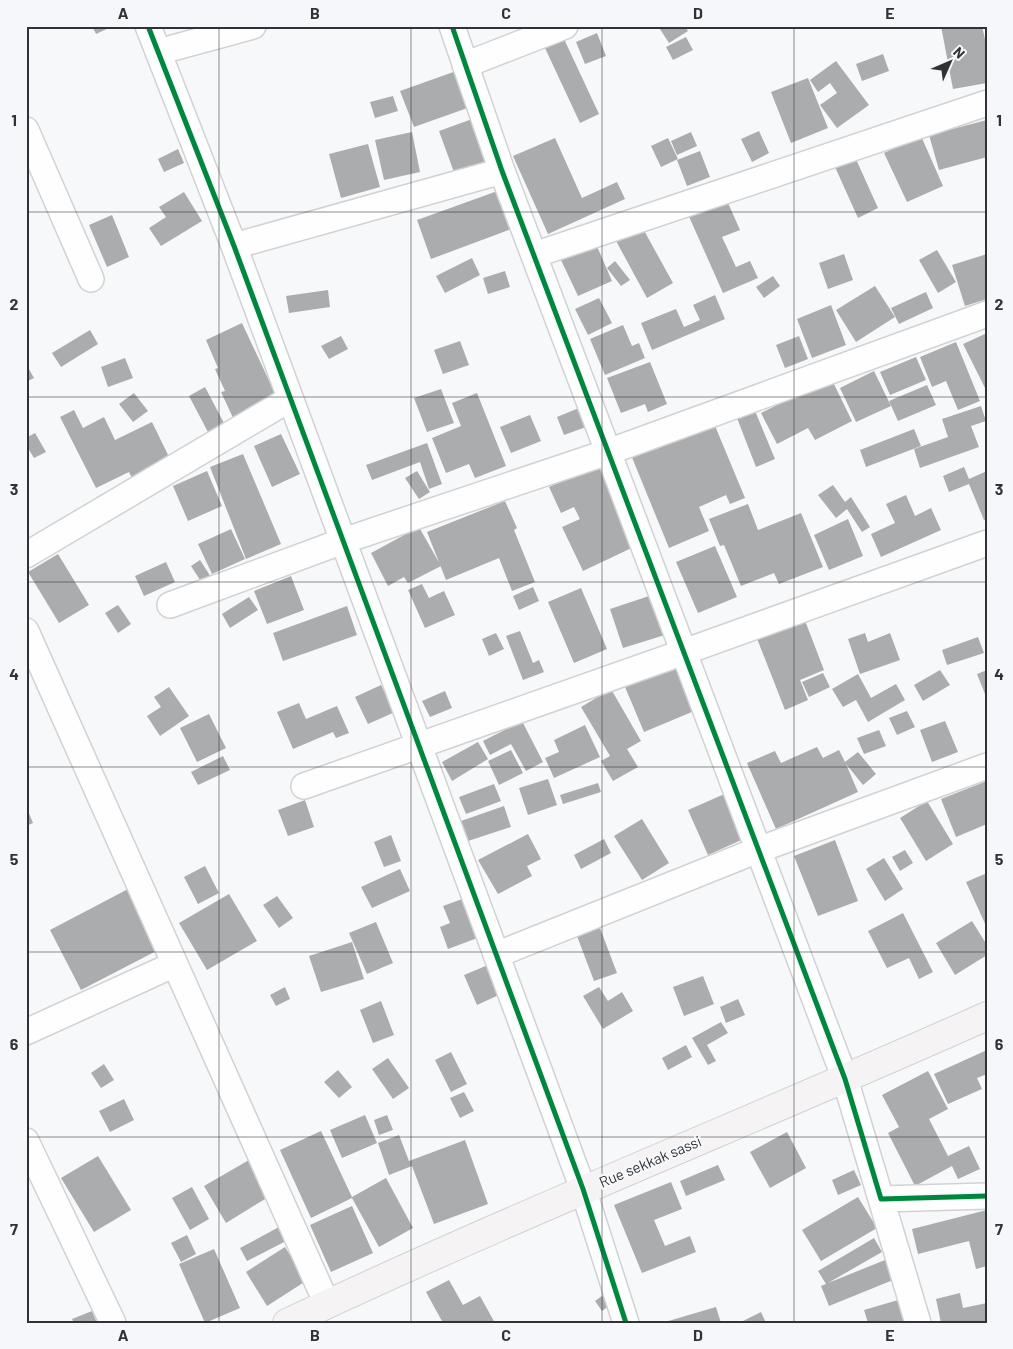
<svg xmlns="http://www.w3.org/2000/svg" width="1013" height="1349" font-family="Barlow,sans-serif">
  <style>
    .building { fill: #abacae }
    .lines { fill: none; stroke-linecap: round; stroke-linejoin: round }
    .street-casing { stroke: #d1d2d4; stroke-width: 28 }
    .secondary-casing { stroke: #d1d2d4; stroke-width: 30 }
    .street { stroke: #fefefe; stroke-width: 25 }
    .secondary { stroke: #f5f3f3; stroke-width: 28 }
    .cycleway-casing { stroke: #f5f7fb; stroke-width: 8 }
    .cycleway { stroke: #00873e; stroke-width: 5 }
    .grid { fill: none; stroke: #313233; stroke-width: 1; stroke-opacity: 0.55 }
    .labels { text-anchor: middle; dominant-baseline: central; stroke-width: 5; stroke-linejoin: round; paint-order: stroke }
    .street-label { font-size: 15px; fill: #313233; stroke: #f5f7fb }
    .neatline { fill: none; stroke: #313233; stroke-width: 2 }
    .grid-label { font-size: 16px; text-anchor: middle; font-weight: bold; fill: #313233 }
  </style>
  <rect width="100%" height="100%" fill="#f6f8fa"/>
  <!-- building -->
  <path class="building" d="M92,26H113L96,34Z
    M658,26H685L688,31L669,43Z
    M941,26H982L987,48V83L953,89Z
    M597,33L606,56L585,64L576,42Z
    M686,37L693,50L673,60L666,47Z
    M564,39L599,114L580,123L545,48Z
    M883,54L889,71L862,81L856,64Z
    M836,61L869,105L837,128L820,105L837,93L830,83L818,92L810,80Z
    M459,70L473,106L414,127L400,91Z
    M808,78L828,128L791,143L771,92Z
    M393,96L398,111L375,118L370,102Z
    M475,118L491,163L455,175L439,131Z
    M987,120V157L939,170L929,135Z
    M759,131L769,153L752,162L741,139Z
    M412,132L420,172L384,180L375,140Z
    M691,132L697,146L677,155L671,141Z
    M921,136L943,186L907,202L884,153Z
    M555,138L582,198L617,182L625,199L548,234L513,156Z
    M668,138L678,159L661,167L651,146Z
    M368,144L380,187L341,198L329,154Z
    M178,149L184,163L164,172L158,159Z
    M700,151L710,177L687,186L677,160Z
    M855,157L878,208L858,218L835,167Z
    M503,189L517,227L431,259L417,220Z
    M184,192L202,221L161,246L149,228L166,217L159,207Z
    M725,196L740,230L722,237L736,267L750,261L758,278L723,293L687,212Z
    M112,215L129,257L107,267L89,225Z
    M641,225L673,283L647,298L615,239Z
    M596,244L612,281L578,296L561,260Z
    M937,250L956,282L938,293L919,260Z
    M844,254L853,280L828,289L819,263Z
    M987,254V299L965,306L952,265Z
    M472,258L480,275L445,293L436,276Z
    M615,261L630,280L621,286L607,268Z
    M505,271L510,287L488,294L483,278Z
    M773,276L780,286L764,298L756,287Z
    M875,286L895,317L856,342L836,310Z
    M328,290L330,307L289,313L286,296Z
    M926,292L933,308L899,324L891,308Z
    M715,295L725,319L652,350L641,323L676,309L684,327L700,320L693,305Z
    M599,298L612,323L588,335L575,309Z
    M831,305L846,345L812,358L797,319Z
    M242,323L279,402L235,422L221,392L225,391L215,369L218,368L206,340Z
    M623,325L632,346L639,343L645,358L605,375L590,339Z
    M90,330L98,344L61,367L52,353Z
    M987,333V392L963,344Z
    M341,336L348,349L329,359L321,346Z
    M799,336L808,359L785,368L776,345Z
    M460,341L469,365L443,374L434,350Z
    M956,342L980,401L958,410L946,381L932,387L920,357Z
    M916,357L926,380L890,395L880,372Z
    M125,358L133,378L108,387L101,367Z
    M650,362L667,404L648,412L645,404L621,413L607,378Z
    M26,364L34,378L26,382Z
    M874,371L891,406L856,422L840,388Z
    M831,378L852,421L815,440L808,428L777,444L761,413Z
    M927,385L936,405L898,421L889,401Z
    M205,387L225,425L209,434L189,396Z
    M441,389L454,423L427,432L414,398Z
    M134,393L148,411L133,422L119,404Z
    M477,393L506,466L475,478L469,464L446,473L432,438L461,426L452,403Z
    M753,406L775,459L756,467L735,413Z
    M981,406L986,421L971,426L979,447L920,468L914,449L948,437L942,419Z
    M579,408L586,427L564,435L557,417Z
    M74,410L83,428L104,417L115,440L152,422L170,459L132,478L129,472L96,488L60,417Z
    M530,415L541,441L511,453L500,427Z
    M713,421L745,498L730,504L726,495L699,507L709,531L669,548L631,455Z
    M914,429L921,446L866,467L860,450Z
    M35,433L46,452L34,458L26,445V438Z
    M281,434L300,474L272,487L254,446Z
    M427,443L442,484L429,489L420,462L372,480L366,465Z
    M243,454L281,544L246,559L210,467Z
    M602,463L640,544L583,571L562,527L580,519L574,507L561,513L549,487Z
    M964,467L969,479L987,471V519L984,520L969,484L949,492L943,476Z
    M207,471L222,506L188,521L173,486Z
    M417,471L430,492L419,499L405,478Z
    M833,485L845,502L851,497L870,527L862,532L847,509L836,518L818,495Z
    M906,495L915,516L931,508L941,530L881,557L871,534L895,523L886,504Z
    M505,501L517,528L514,530L535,582L512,591L499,558L446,580L427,532Z
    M748,504L758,530L801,513L823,567L779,584L774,573L741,586L724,545L720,546L709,519Z
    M848,519L863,556L829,570L814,535Z
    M419,527L441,566L408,583L404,577L388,586L371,553Z
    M231,529L245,559L212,574L198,544Z
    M715,546L737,597L698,613L676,562Z
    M58,554L89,605L59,623L28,572Z
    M200,560L211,577L202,583L191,566Z
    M166,562L175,582L144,596L135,576Z
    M291,576L304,610L267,624L254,591Z
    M422,584L429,598L444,591L455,615L425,628L408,590Z
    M533,587L539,601L519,610L513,596Z
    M581,588L607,649L574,663L548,602Z
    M655,594L668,634L623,648L610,609Z
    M249,597L258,610L230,628L222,614Z
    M118,605L131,624L118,633L105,613Z
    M347,606L357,635L283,661L273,633Z
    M804,618L824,670L800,680L808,700L785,710L756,636Z
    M520,631L533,663L539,660L544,672L523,680L506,636Z
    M496,633L504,649L489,656L482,639Z
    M865,633L868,642L890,633L900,660L860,674L848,639Z
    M978,637L984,653L947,665L942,650Z
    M681,665L699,709L644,732L625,687Z
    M940,670L950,685L923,701L914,685Z
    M987,670V699L977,674Z
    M823,673L830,687L809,697L802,682Z
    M858,674L871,698L896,684L905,700L868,722L856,700L843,707L832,689Z
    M381,685L395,712L368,724L355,697Z
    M169,687L189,716L160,736L147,716L161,707L154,697Z
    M611,689L641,741L627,749L638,767L613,781L601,761L610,756L581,707Z
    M445,691L452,708L430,717L422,701Z
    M299,703L306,719L337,706L349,733L336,738L333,732L293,749L277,712Z
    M907,711L915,727L897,735L889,718Z
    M209,714L226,748L197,762L180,728Z
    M522,721L543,762L526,771L511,744L490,755L483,741Z
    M945,721L958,752L932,762L920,730Z
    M585,725L600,757L554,778L545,758L559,752L554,740Z
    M879,730L886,746L864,754L857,738Z
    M478,742L488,759L452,781L442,762Z
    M817,747L823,758L839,750L845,762L858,752L876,774L863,785L846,764L858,792L776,829L747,763L775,751L781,763Z
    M511,750L523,773L499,785L488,761Z
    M223,756L230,770L198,785L191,772Z
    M548,779L557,805L528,815L519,788Z
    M987,781V824L956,837L941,799Z
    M598,783L601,792L563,804L560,795Z
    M494,784L501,801L466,814L459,797Z
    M729,792L748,837L708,855L688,810Z
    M305,800L314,827L288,836L278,810Z
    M927,801L953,844L926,861L900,818Z
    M26,806L33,823L26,826Z
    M504,806L511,827L468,841L461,821Z
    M642,819L669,863L642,880L614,836Z
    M528,834L541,859L527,866L532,876L498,894L478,860Z
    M391,835L401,861L384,867L374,842Z
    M604,839L611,853L581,869L574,855Z
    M835,840L858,901L818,916L794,856Z
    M905,850L913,863L900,871L892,857Z
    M884,858L903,889L885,901L866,869Z
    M205,866L219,893L198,904L184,877Z
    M400,869L410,891L372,908L361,887Z
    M987,873V928L966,882Z
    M130,888L162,948L81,990L50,930Z
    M229,894L257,941L207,970L179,923Z
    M277,896L293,918L279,928L263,905Z
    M465,898L480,937L448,949L440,927L450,923L443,906Z
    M903,913L933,972L919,979L909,958L887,968L868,931Z
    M972,921L987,945V955L955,975L936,943Z
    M376,922L393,963L367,974L349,933Z
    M600,928L617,973L594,981L577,936Z
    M352,942L364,979L321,992L309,956Z
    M488,965L501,994L477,1005L464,975Z
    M703,976L714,1004L684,1016L673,987Z
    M285,987L290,999L276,1006L270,995Z
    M599,987L608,1001L622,992L633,1011L603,1029L583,996Z
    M738,999L745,1015L726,1023L720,1007Z
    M381,1001L394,1035L373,1043L360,1010Z
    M721,1022L728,1033L707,1045L716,1061L708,1065L692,1038Z
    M686,1045L692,1057L668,1070L662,1058Z
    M987,1050V1074L977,1078L982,1089L948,1104L934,1074Z
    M451,1052L467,1084L451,1092L435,1060Z
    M388,1058L409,1088L393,1099L372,1069Z
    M104,1064L114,1080L101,1088L91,1073Z
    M338,1070L352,1087L339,1098L324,1082Z
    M928,1071L948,1109L929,1119L948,1156L969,1146L980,1169L958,1179L952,1166L915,1186L888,1133L899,1127L882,1095Z
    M464,1092L474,1111L460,1118L450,1098Z
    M124,1099L134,1120L110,1132L99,1111Z
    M365,1115L377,1143L342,1158L330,1130Z
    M387,1115L393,1130L379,1135L374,1120Z
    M321,1131L352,1197L386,1178L413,1228L379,1247L352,1198L311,1218L280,1150Z
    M787,1132L806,1168L770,1188L750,1152Z
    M399,1135L409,1161L465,1140L488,1204L434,1224L412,1166L389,1175L378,1143Z
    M98,1156L131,1210L94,1232L61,1178Z
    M249,1160L270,1196L226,1223L204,1186Z
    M718,1165L725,1180L686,1196L680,1181Z
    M854,1170L861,1185L838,1195L832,1180Z
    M671,1182L682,1209L654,1220L665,1246L690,1236L696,1252L642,1273L614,1205Z
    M192,1187L209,1219L190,1230L172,1198Z
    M858,1197L877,1228L821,1261L802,1230Z
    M352,1206L373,1253L331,1272L310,1225Z
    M987,1210V1266L976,1269L969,1241L918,1254L912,1229Z
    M279,1227L286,1241L247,1261L240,1248Z
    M187,1235L196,1254L181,1262L171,1243Z
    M874,1238L882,1252L828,1283L885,1260L893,1280L829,1306L821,1286L826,1284L818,1271Z
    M285,1247L306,1281L267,1306L246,1272Z
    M214,1249L240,1308L205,1323L179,1264Z
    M449,1280L463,1305L480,1296L495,1323H443L426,1292Z
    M613,1288L620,1298L602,1311L595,1301Z
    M960,1293L963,1308L987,1303V1323H941L936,1299Z
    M898,1300L904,1323H868L864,1310Z
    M716,1307L721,1323H665V1322Z
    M92,1311L97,1323H74L72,1319Z
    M761,1312L766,1323H739Z"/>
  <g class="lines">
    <defs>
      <path id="street" d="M148,26L234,246L583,1189L626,1323
        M452,26L502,171L845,1079L881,1199L987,1196
        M158,52L253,26
        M465,65L565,26
        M26,130L91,279
        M234,246L502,171
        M534,255L987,103
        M26,555L290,399
        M170,605L343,541L608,452L987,314
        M26,631L327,1304
        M304,786L684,652L987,543
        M496,955L758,850L987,766
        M26,1032L175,964
        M26,1141L113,1323
        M881,1199L918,1323"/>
      <path id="secondary" d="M287,1323C518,1214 754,1120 987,1016"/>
    </defs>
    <!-- street casing -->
    <use href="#street" class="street-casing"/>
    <!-- secondary casing -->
    <use href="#secondary" class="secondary-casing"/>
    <!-- street -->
    <use href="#street" class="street"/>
    <!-- secondary -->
    <use href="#secondary" class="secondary"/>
    <defs>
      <path id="cycleway" d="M148,26L234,246L583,1189L626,1323
        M452,26L502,171L845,1079L881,1199L987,1196"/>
    </defs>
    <!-- cycleway casing -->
    <use href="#cycleway" class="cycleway-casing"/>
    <!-- cycleway -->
    <use href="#cycleway" class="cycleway"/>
  </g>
  <!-- grid -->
  <path class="grid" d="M219,26V1323M411,26V1323M602,26V1323M794,26V1323M26,212H987M26,397H987M26,582H987M26,767H987M26,952H987M26,1137H987"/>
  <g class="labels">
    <!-- street labels -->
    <g class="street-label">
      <text transform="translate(650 1161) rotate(-23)">Rue sekkak sassi</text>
    </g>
  </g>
  <!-- border -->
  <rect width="1013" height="1349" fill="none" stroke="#f5f7fb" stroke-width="55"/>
  <!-- north arrow -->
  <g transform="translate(950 62) rotate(45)" stroke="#f5f7fb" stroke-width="4" paint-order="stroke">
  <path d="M0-4L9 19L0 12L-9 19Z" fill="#313233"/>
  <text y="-8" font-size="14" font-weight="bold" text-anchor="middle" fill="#313233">N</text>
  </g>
  <rect x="28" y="28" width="958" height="1294" class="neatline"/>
  <g class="grid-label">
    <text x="123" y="19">A</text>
    <text x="315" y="19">B</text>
    <text x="506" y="19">C</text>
    <text x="698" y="19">D</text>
    <text x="890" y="19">E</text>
    <text x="14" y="126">1</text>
    <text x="999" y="126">1</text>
    <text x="14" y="310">2</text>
    <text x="999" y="310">2</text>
    <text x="14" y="495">3</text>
    <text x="999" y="495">3</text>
    <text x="14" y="680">4</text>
    <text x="999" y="680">4</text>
    <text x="14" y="865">5</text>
    <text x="999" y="865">5</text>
    <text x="14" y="1050">6</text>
    <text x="999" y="1050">6</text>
    <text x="14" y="1235">7</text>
    <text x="999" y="1235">7</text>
    <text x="123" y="1341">A</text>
    <text x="315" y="1341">B</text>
    <text x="506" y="1341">C</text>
    <text x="698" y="1341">D</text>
    <text x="890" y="1341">E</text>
  </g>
</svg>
